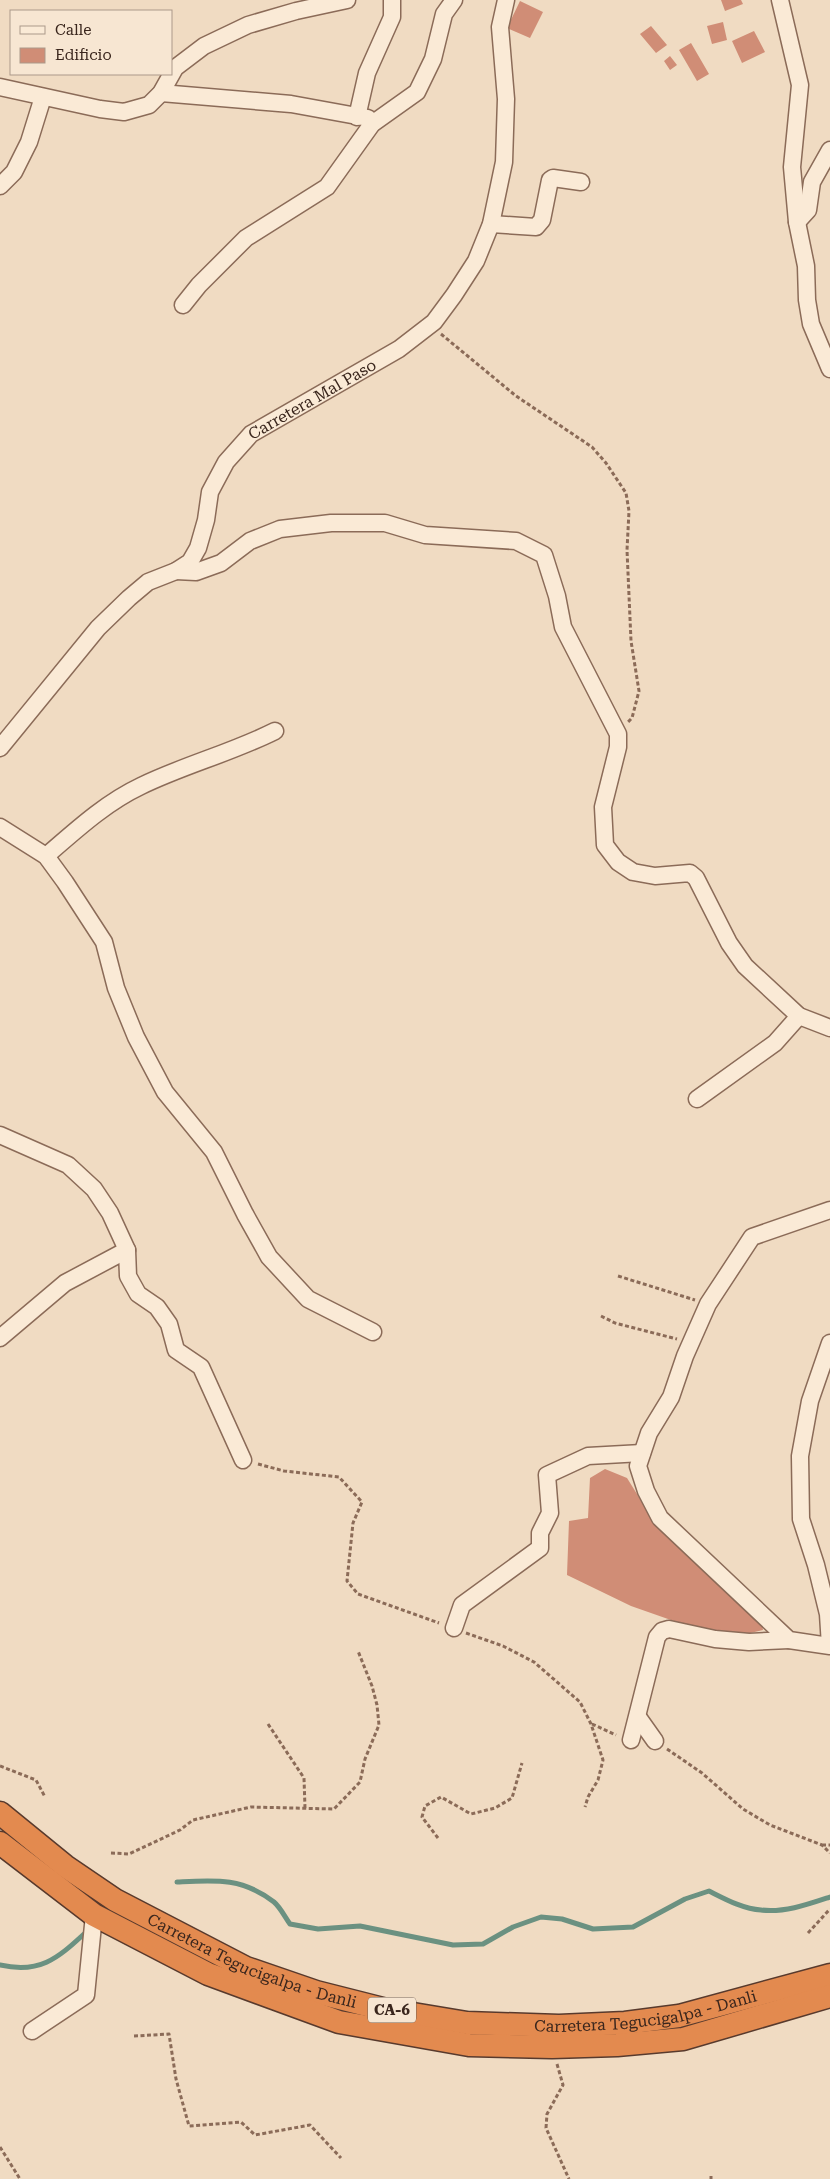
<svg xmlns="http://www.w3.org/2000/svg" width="830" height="2179" font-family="'Roboto Serif',serif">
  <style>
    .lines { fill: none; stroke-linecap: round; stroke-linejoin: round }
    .stream { stroke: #6b9181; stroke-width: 5 }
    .building { fill: #d08d76 }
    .minor-casing { stroke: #8b6b58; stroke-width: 19 }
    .highway-casing { stroke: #583a2d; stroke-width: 25 }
    .path { stroke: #8b6b58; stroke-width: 3; stroke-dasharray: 4 2.5; stroke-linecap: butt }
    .minor { stroke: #faead6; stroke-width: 16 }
    .highway { stroke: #e38a4f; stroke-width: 22 }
    .labels { text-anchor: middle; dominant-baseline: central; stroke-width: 5; stroke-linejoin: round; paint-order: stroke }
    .shield { fill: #f7e6d2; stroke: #736053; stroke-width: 1 }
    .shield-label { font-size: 15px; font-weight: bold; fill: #3a261d }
    .street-label { font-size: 16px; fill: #3a261d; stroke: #f7e6d2 }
  </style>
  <rect width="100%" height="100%" fill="#f0dbc2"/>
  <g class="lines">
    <!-- stream -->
    <path class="stream" d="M177,1882C214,1880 242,1877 274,1902C280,1907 285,1917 290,1924L318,1929L360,1926L453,1945L483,1944L513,1927L541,1917L562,1919L593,1929L633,1927L685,1899L709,1891C725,1899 743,1909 761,1910C784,1913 809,1904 830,1897
      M0,1965C39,1974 57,1959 84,1934"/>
  </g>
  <!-- building -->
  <path class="building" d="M721,0H741L743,4L725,11Z
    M520,1L543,12L530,38L507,28Z
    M723,22L727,40L712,44L707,26Z
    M651,26L667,45L656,53L640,34Z
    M754,31L765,52L742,63L732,41Z
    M691,43L709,74L697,81L679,50Z
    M670,56L677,65L670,70L664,61Z
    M605,1469L627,1478L657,1526L760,1614L763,1630L725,1639L631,1606L567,1575L569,1521L588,1518L590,1478Z"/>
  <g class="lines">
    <defs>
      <g id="minor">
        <path d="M780,0L800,85L792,167L797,222L806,266L807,300L811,324L830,369"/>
        <path d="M0,87L100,109L124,112L149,105L161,93L175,68L204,46L248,25L296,11L347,0"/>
        <path d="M161,93L291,104L368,118L372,124"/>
        <path d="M357,117L367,73L392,17V0"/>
        <path d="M0,186L14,172L29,142L43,97"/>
        <path d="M797,222L808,210L812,182L830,150"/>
        <path d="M491,224L536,227L542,220L550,180L553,178L581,182"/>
        <path d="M183,305L199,285L246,238L327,187L372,124L417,92L433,59L444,14L454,0"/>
        <path d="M176,571L196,572L221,563L250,541L280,529L331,523H385L425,535L516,541L544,555L557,596L563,627L618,734V747L603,807L605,845L618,862L633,872L655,876L690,873L696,878L729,943L745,966L799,1016L830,1028"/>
        <path id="s1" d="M0,748L98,628L129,598L148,582L176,571L190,562L198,548L206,520L210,492L226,462L251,434L399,349L434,322L454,295L476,261L491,224L504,162L506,99L500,27L506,0"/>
        <path d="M0,827L46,856L65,882L104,942L116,988L136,1037L165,1092L214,1152L245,1214L269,1257L308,1299L373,1332"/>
        <path d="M46,856C75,831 105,803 141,786C184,765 231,753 275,731"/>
        <path d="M697,1099L775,1043L799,1016"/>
        <path d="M0,1135L68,1165L94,1189L110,1213L127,1250L128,1276L138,1294L157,1307L169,1324L176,1350L201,1367L243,1460"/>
        <path d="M830,1210L752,1237L708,1304L685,1356L671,1397L649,1433L638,1466L646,1491L660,1518L789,1640L830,1646L828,1614L816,1565L801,1519L800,1456L810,1401L830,1343"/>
        <path d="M0,1338L65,1283L127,1250"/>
        <path d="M454,1628L462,1605L540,1548V1533L550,1513L547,1475L588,1456L642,1453"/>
        <path d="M638,1717L655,1741"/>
        <path d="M631,1740L657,1637L662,1631L669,1629L715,1639L749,1642L789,1640"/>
        <path d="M32,2031L86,1995L94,1915"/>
      </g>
      <g id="highway">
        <path id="s2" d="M0,1813L65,1866L115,1900L246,1968L316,1992L383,2009L467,2023L559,2026L625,2023L679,2016L830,1975"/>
        <path d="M0,1843L94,1915L208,1974L339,2022L469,2045L552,2047L617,2045L683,2039L830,1996"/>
      </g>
    </defs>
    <!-- minor casing -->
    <use href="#minor" class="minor-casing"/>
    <!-- highway casing -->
    <use href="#highway" class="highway-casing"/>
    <!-- path -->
    <path class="path" d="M441,334L516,396L592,447L606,463L626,493L629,511L627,550L631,641L639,691L632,718L628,722
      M618,1276L695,1300
      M601,1316L615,1323L677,1339
      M258,1464L284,1471L339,1477L362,1502L353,1523L347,1581L358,1594L439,1623
      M466,1633L503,1646L534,1662L580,1702L591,1724L603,1760L598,1780L588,1797L585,1807
      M268,1724L304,1778L305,1808
      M592,1724L616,1735
      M667,1749L702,1773L743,1809L770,1825L822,1845L830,1853
      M0,1766L36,1780L45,1797
      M438,1838L422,1817L425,1806L441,1797L471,1814L495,1808L512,1798L522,1763
      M822,1845H830
      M111,1853L129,1854L180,1830L193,1820L251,1807L334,1809L360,1782L365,1759L379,1725L377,1705L372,1686L358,1651
      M808,1933L830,1909
      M134,2036L169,2034L176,2079L189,2126L241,2122L255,2135L310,2125L341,2158
      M557,2064L563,2085L547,2114L546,2128L569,2179
      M0,2147L20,2179
      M711,2176V2179"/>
    <!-- minor -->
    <use href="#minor" class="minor"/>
    <!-- highway -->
    <use href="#highway" class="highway"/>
  </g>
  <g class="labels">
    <!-- shield labels -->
    <rect class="shield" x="368" y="1997.5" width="48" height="25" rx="4"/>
    <g class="shield-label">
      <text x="392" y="2010">CA-6</text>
    </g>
    <!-- street labels -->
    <g class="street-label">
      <text stroke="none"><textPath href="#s1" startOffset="485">Carretera Mal Paso</textPath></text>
      <text stroke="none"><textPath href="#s2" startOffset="295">Carretera Tegucigalpa - Danli</textPath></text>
      <text stroke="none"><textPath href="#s2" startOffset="700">Carretera Tegucigalpa - Danli</textPath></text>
    </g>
  </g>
  <!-- legend -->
  <rect x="10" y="10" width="162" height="65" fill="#f7e6d2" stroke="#ab998a"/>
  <rect x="20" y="26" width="25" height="8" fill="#faead6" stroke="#ab998a"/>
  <text x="55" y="35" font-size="15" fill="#3a261d">Calle</text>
  <rect x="20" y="48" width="25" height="15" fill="#d08d76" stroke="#ab998a"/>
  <text x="55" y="60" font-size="15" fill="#3a261d">Edificio</text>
</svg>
